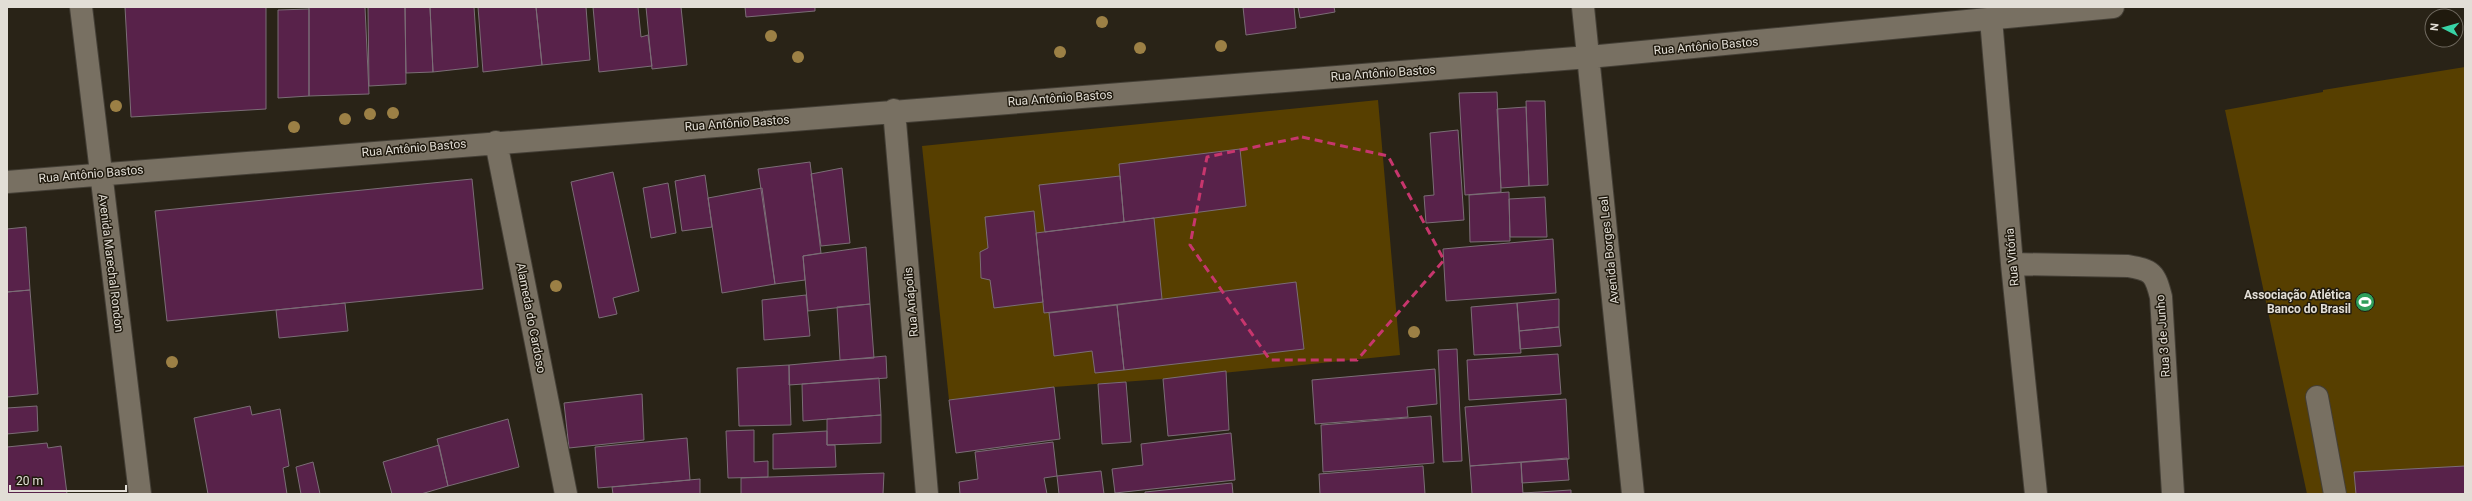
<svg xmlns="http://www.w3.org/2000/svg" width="2472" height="501" font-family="Roboto,sans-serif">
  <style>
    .green { fill: #573f00 }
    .building { fill: #58224a; stroke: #7b6d76 }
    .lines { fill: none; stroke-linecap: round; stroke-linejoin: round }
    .minor-casing { stroke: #443f36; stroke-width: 24 }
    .minor { stroke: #787062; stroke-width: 22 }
    .tree { fill: #9c8045 }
    .marked { fill: none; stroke: #c7366d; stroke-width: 3; stroke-dasharray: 8 5; stroke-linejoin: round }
    .labels { text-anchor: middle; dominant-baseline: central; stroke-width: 3; stroke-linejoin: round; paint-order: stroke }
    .street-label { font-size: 12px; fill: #e2ded6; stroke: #201a0e }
    .poi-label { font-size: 12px; font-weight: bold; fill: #e2ded6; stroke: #201a0e; text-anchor: end }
  </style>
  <rect width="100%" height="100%" fill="#292317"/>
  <!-- green -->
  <path class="green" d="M2465,67V494H2307L2225,110L2323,92V90Z
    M1378,100L1400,355L1163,379L1054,387L949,400L922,146Z"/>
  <!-- building -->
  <path class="building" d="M125,7H266V109L131,117Z
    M309,7H365L369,94L309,96Z
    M368,7H405L406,84L369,86Z
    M405,7H430L433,72L406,73Z
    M430,7H474L478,67L433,72Z
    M478,7H536L542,65L483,72Z
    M536,7H586L590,60L542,65Z
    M593,7H638L641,37L648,35L652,66L599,72Z
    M646,7H681L687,65L652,69Z
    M745,7H815V11L746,17Z
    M1243,7H1294L1296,28L1246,35Z
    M1298,7H1334L1335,12L1300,18Z
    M309,9V96L278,98V10Z
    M1497,92L1501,192L1465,195L1459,93Z
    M1526,101H1545L1548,185L1529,186Z
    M1526,107L1529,186L1501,188L1497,109Z
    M1458,130L1464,220L1426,223L1424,196L1434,195L1430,133Z
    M1240,149L1246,206L1124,222L1119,164Z
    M810,162L821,253L803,256L805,280L775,284L758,169Z
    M842,168L850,243L821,246L811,174Z
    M613,172L639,291L613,298L617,314L599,318L571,182Z
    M705,175L712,227L682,231L675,181Z
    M1120,176L1124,222L1045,232L1039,185Z
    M472,179L483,289L167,321L155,211Z
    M668,183L676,233L651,238L643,188Z
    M762,188L775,284L722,293L708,198Z
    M1509,192L1510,241L1470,242L1469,195Z
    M1545,197L1547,237H1510L1509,199Z
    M1034,211L1043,302L994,308L990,280L981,278L980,252L988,248L985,217Z
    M1154,218L1162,299L1044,313L1036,233Z
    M26,227L30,290L7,292V229Z
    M1553,239L1556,293L1446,301L1443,249Z
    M866,247L870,304L808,311L803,256Z
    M1296,282L1304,349L1124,370L1117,305Z
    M30,290L38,394L7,397V292Z
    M806,295L810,336L764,340L762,300Z
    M1559,299V327L1519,331L1517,303Z
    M345,303L348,331L279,338L276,310Z
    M1517,303L1521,353L1474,355L1471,307Z
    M870,304L874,358L840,360L837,307Z
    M1117,305L1124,370L1095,373L1092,351L1054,356L1049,313Z
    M1559,327L1561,346L1520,349L1519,331Z
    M1457,349L1462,461L1443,462L1438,350Z
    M1558,354L1561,394L1469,400L1467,360Z
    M886,356L887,378L789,385V365Z
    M789,365L791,425L739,426L737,368Z
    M1435,369L1437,404L1407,407L1408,417L1315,424L1312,380Z
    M1226,371L1229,430L1168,436L1163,379Z
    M879,378L881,415L803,421L802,384Z
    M1126,382L1131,442L1102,444L1098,384Z
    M1054,387L1060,439L956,453L949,400Z
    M642,394L644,440L569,448L564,403Z
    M1566,399L1569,459L1470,466L1465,407Z
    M37,406L38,431L7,434V408Z
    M250,406L252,415L280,409L289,466L283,468L287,494H208L194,418Z
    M881,415V443L827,445V419Z
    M1431,416L1434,463L1323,472L1321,425Z
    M508,419L519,467L448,486L437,439Z
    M754,430V462L768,461V477L728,478L726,431Z
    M827,431V445H835L836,467L773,469V434Z
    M1231,433L1235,480L1115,493L1112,469L1143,465L1141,444Z
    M687,438L690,480L598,488L595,447Z
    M1053,442L1057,476L1044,478L1047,494H960L959,482L978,479L975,452Z
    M47,443L48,448L61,446L67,494H7V447Z
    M439,445L448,486L421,494H392L383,462Z
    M1567,458L1569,480L1522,483L1521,462Z
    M313,462L320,494H301L296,467Z
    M1521,462L1523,494H1472L1470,466Z
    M1423,466L1425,494H1320L1319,474Z
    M2465,466V494H2356L2354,472Z
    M1101,471L1104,494H1059L1057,476Z
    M884,473L883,494H741V478Z
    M700,479V494H613L612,487Z
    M1232,483L1233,494H1145V492Z
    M1571,490V494L1523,493Z"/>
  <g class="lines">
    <defs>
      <path id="minor" d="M81,7L140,494
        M1583,7L1633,494
        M1991,19L2012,264L2036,494
        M894,110L927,494
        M496,142L566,494
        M7,182L1589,57L2113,7
        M2012,264L2128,266C2152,270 2155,273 2161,297L2173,494
        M2317,397L2335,494"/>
    </defs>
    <!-- minor casing -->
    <use href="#minor" class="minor-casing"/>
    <!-- minor -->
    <use href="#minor" class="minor"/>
  </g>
  <!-- trees -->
  <g class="tree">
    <circle cx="1102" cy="22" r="6"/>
    <circle cx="771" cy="36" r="6"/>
    <circle cx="1221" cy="46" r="6"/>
    <circle cx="1140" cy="48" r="6"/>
    <circle cx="1060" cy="52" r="6"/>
    <circle cx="798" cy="57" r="6"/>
    <circle cx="116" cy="106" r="6"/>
    <circle cx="393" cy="113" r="6"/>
    <circle cx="370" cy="114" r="6"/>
    <circle cx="345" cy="119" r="6"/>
    <circle cx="294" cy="127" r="6"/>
    <circle cx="556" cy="286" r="6"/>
    <circle cx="1414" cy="332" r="6"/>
    <circle cx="172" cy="362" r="6"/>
  </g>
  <!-- marked area -->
  <path class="marked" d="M1302,137L1388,156L1444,260L1357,360H1270L1190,245L1207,157Z"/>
  <!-- icons -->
  <defs>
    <symbol id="stadium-disc" viewBox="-11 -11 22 22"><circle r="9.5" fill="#2e9e5b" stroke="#201a0e"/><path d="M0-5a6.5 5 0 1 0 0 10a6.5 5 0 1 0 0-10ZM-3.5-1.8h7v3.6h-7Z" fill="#fff"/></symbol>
  </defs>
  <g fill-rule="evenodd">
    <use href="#stadium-disc" x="2354" y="291" width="22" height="22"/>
  </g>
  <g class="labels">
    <!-- street labels -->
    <g class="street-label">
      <text transform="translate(1706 46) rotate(-5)">Rua Antônio Bastos</text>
      <text transform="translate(1383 73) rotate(-4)">Rua Antônio Bastos</text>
      <text transform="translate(1060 98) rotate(-4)">Rua Antônio Bastos</text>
      <text transform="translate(737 123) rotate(-4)">Rua Antônio Bastos</text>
      <text transform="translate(414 148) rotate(-5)">Rua Antônio Bastos</text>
      <text transform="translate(91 174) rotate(-5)">Rua Antônio Bastos</text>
      <text transform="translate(1609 250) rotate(-96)">Avenida Borges Leal</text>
      <text transform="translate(2012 257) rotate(-95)">Rua Vitória</text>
      <text transform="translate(111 263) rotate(83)">Avenida Marechal Rondon</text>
      <text transform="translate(911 302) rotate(-95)">Rua Anápolis</text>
      <text transform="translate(531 318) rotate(79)">Alameda do Cardoso</text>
      <text transform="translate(2163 336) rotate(-94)">Rua 3 de Junho</text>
    </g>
    <!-- poi labels -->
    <g class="poi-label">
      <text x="2351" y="295">Associação Atlética<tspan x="2351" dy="14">Banco do Brasil</tspan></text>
    </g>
  </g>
  <!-- border -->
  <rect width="2472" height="501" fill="none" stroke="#e2ded6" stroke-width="16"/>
  <!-- north arrow -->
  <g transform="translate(2444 28) rotate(276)"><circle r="19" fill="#201a0e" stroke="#6e685e"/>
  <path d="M0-3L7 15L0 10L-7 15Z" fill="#38d4a6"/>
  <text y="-6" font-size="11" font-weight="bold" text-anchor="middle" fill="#e2ded6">N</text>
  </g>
  <!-- scale -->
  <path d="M10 485v6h116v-6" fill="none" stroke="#e2ded6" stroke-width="2"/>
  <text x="16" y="485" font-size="12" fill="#e2ded6" stroke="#201a0e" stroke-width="3" paint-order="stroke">20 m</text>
</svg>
